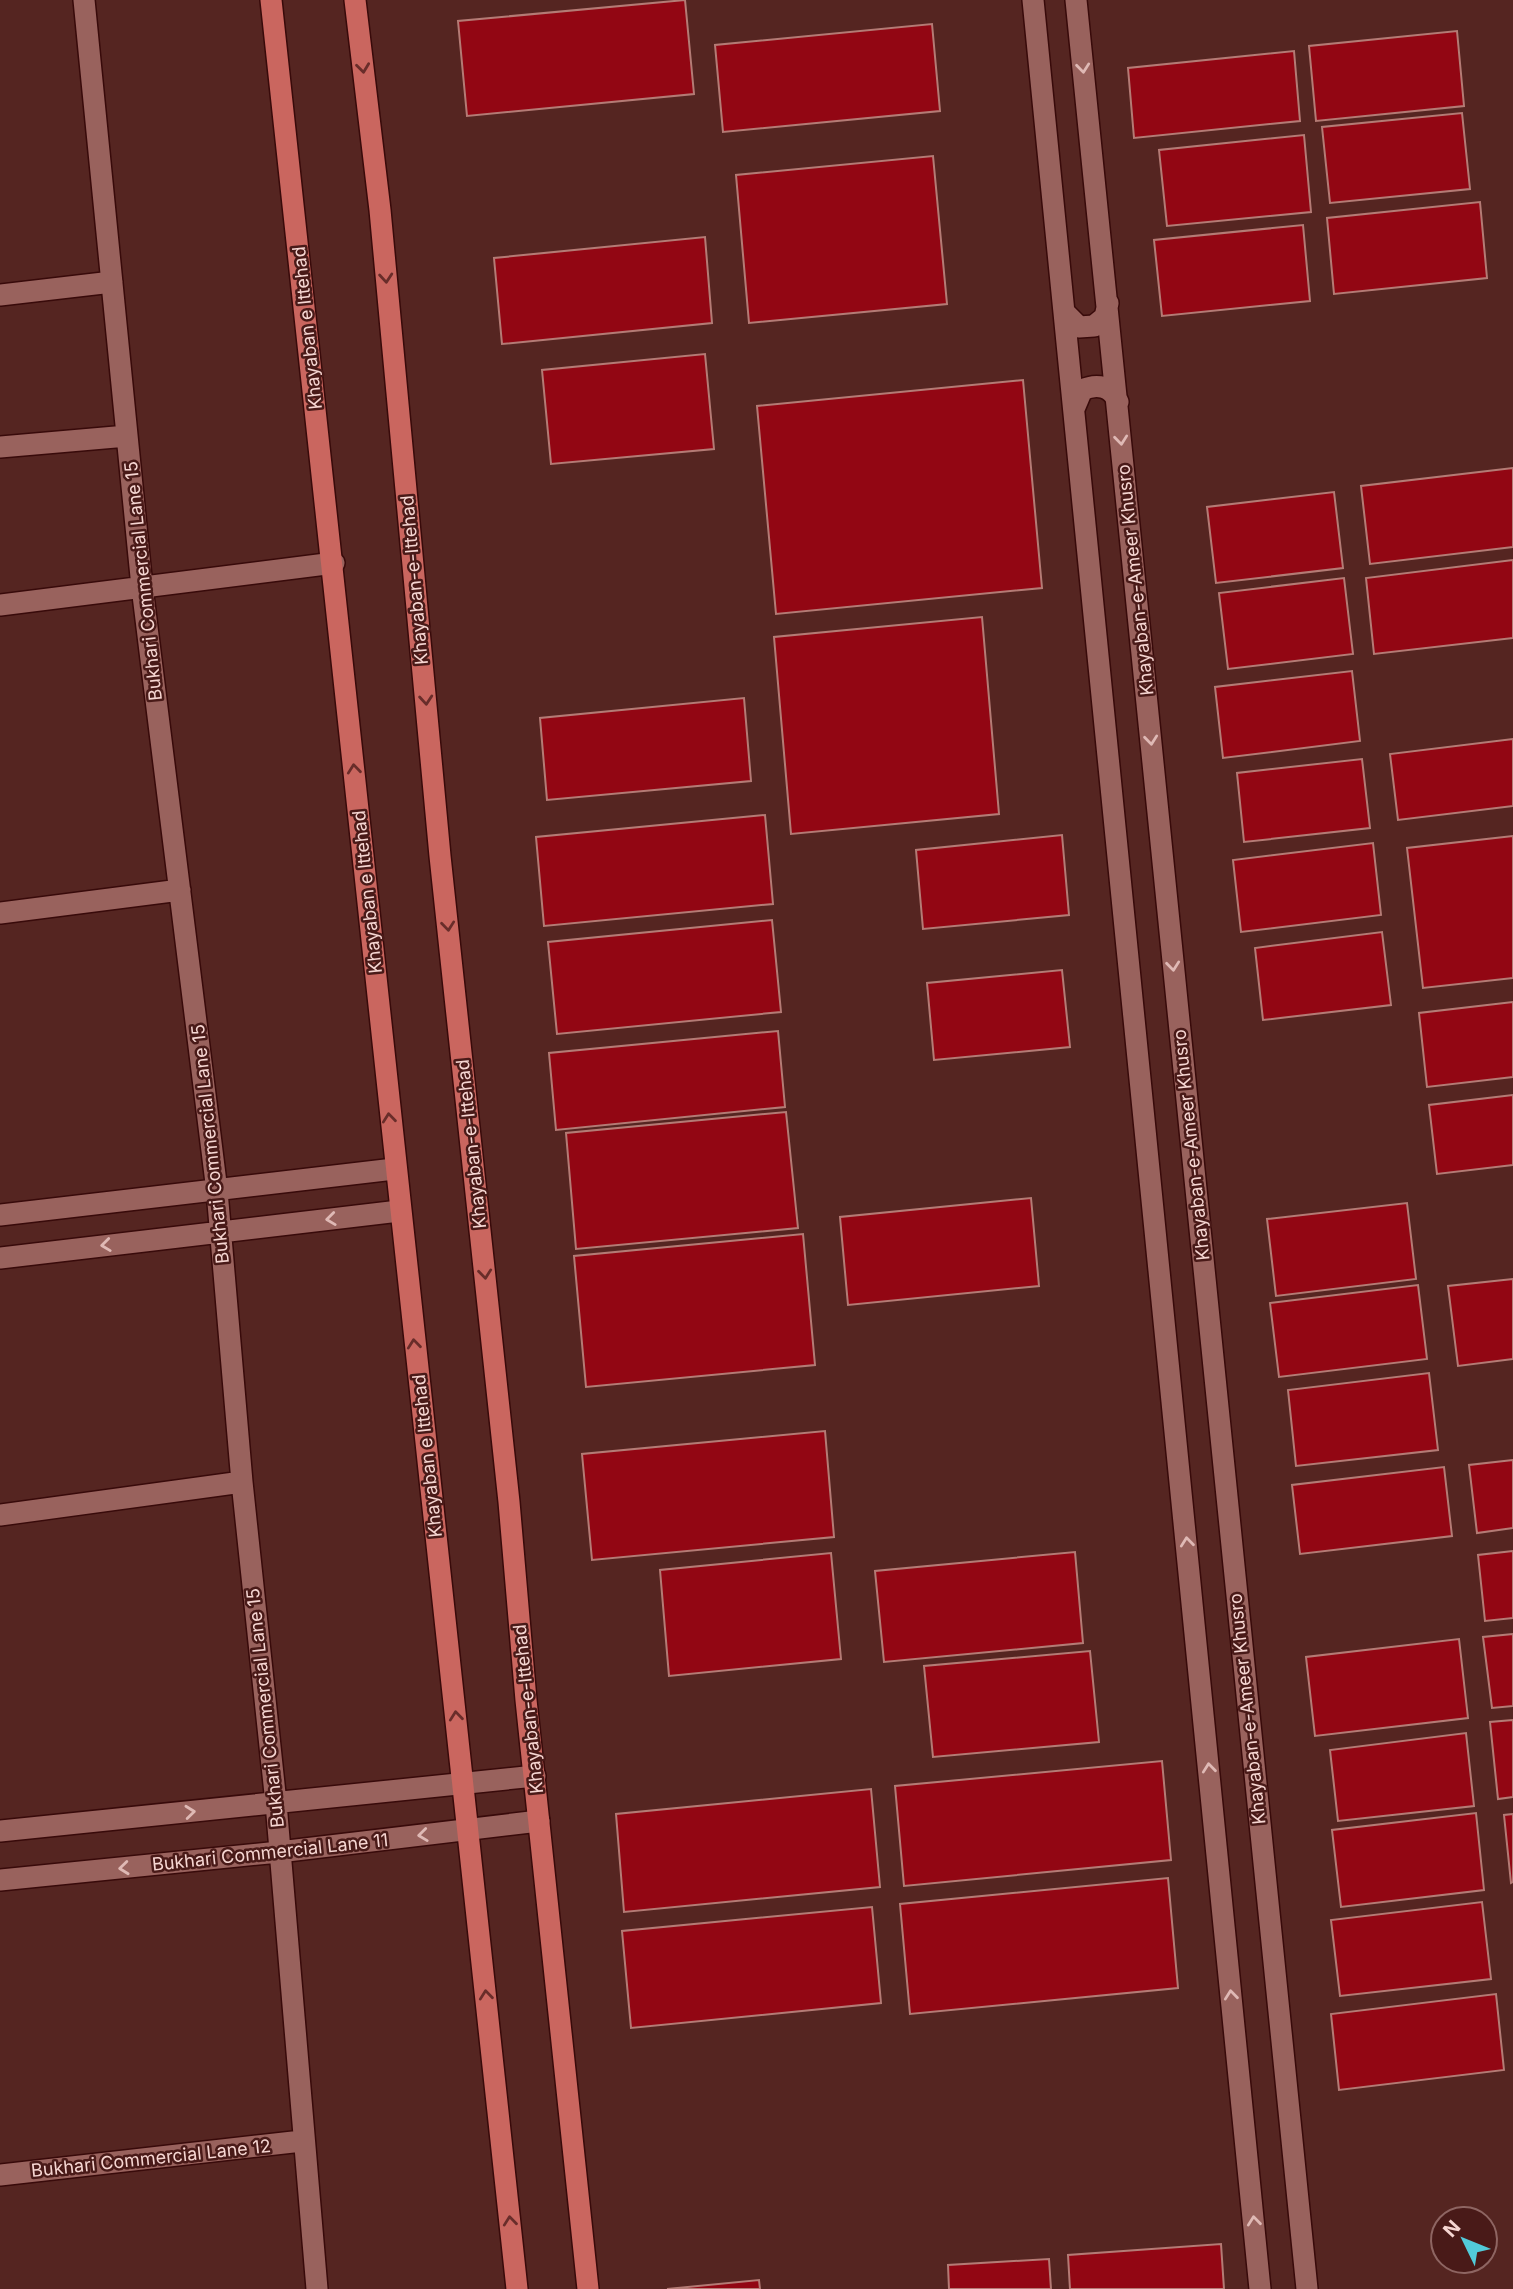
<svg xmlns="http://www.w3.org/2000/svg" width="1513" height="2289" font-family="Inter,sans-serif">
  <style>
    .building { fill: #920613; stroke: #b47b75; stroke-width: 2 }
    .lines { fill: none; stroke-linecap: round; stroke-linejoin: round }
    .street-casing { stroke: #380a0a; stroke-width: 24 }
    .primary-casing { stroke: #380a0a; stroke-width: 24 }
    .street { stroke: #99625d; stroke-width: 21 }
    .primary { stroke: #ca665f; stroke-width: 21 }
    .oneway { stroke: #692d2a }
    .oneway2 { stroke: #dfb9b5 }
    .labels { text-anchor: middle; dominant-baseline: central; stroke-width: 5; stroke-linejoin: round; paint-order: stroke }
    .street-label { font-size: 18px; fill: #f6d6d2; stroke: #491a18 }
  </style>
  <rect width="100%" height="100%" fill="#552521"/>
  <!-- building -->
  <path class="building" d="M685,0L694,94L467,116L458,21Z
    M932,24L940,111L723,132L715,45Z
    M1457,31L1464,106L1316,121L1309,46Z
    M1294,51L1300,121L1134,138L1128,68Z
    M1462,113L1470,189L1330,203L1322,127Z
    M1304,135L1311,212L1167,226L1159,150Z
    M933,156L947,304L749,323L736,175Z
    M1480,202L1487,278L1334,294L1327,218Z
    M1303,225L1310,301L1162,316L1154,240Z
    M705,237L712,323L502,344L494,258Z
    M705,354L714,449L551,464L542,370Z
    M1023,380L1042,588L776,614L757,406Z
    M1513,468V547L1370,564L1361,486Z
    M1334,492L1343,568L1216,583L1207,507Z
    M1513,560V638L1374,654L1366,578Z
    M1344,578L1353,654L1228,669L1219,593Z
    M982,617L999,814L791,834L774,637Z
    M1352,671L1360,741L1223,758L1215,687Z
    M744,698L751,781L547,800L540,718Z
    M1513,739V806L1398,820L1390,754Z
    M1362,759L1370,828L1244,842L1237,773Z
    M765,815L773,904L544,926L536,837Z
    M1062,835L1069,915L923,929L916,850Z
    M1513,836V978L1423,988L1407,848Z
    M1373,843L1381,915L1241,932L1233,860Z
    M772,920L781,1012L557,1034L548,942Z
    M1382,932L1391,1005L1263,1020L1255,948Z
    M1062,970L1070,1047L934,1060L927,983Z
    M1513,1002V1077L1427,1087L1419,1013Z
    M778,1031L785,1107L556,1130L549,1053Z
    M1513,1095V1165L1437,1174L1429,1105Z
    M786,1112L798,1228L576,1249L566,1133Z
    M1031,1198L1039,1286L848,1305L840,1217Z
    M1407,1203L1416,1279L1276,1296L1267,1219Z
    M803,1234L815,1365L586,1387L574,1256Z
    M1513,1279V1359L1458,1366L1448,1286Z
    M1418,1285L1427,1359L1279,1377L1270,1303Z
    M1429,1373L1438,1450L1296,1466L1288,1390Z
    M825,1431L834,1537L592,1560L582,1454Z
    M1513,1460V1528L1477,1533L1469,1465Z
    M1444,1467L1452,1536L1300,1554L1292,1485Z
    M1513,1551V1618L1485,1621L1478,1555Z
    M1075,1552L1083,1643L884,1662L875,1571Z
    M831,1553L841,1659L669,1676L660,1570Z
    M1513,1634V1706L1492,1708L1483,1637Z
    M1459,1639L1468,1718L1315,1736L1306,1657Z
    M1090,1651L1099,1742L933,1757L924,1666Z
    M1513,1720V1797L1498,1799L1490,1722Z
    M1466,1733L1474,1806L1338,1821L1330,1750Z
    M1162,1761L1171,1860L904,1886L895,1786Z
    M871,1789L880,1887L624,1912L616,1814Z
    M1476,1813L1484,1890L1341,1907L1332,1830Z
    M1513,1814V1882L1511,1883L1504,1815Z
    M1168,1878L1178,1988L910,2014L900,1904Z
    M1482,1902L1491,1979L1340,1996L1331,1920Z
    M872,1907L881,2003L631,2028L622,1931Z
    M1496,1994L1504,2070L1339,2090L1331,2014Z
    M1221,2244L1224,2289H1070L1068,2255Z
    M1049,2259L1051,2289H949L948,2265Z
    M759,2280L760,2289H667Z"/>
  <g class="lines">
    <defs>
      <path id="street" d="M84,0L142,587L217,1191L242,1482L276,1803L317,2289
        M1033,0L1260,2289
        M1076,0L1307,2289
        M0,295L112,282
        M1064,312L1079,327L1094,326L1105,317L1108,303
        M1074,409L1082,390C1097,383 1112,386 1118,402
        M0,447L127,436
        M0,605L334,563
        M0,913L180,890
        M0,1215L394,1169
        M0,1258L399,1211
        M0,1515L242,1482
        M0,1831L535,1776
        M0,1880L279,1852L539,1821
        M0,2175L302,2141"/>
      <path id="primary" d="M271,0L517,2289
        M355,0L380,210L440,856L509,1502L526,1700L588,2289"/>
    </defs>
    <!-- street casing -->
    <use href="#street" class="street-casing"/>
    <!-- primary casing -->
    <use href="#primary" class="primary-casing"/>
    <!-- street -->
    <use href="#street" class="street"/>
    <!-- primary -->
    <use href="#primary" class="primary"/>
  </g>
  <!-- one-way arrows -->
  <defs><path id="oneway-chevron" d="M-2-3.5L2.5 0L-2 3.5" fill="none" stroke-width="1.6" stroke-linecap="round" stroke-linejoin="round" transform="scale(1.75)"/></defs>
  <g class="oneway">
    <use href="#oneway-chevron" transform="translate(363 68) rotate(83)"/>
    <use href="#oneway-chevron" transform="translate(386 278) rotate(85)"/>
    <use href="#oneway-chevron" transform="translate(426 700) rotate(85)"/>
    <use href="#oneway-chevron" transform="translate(354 769) rotate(-96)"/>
    <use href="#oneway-chevron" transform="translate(448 926) rotate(84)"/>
    <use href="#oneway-chevron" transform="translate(389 1118) rotate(-96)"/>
    <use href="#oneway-chevron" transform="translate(485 1274) rotate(84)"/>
    <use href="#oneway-chevron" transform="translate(414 1344) rotate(-96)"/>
    <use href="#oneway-chevron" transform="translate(456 1716) rotate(-96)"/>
    <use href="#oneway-chevron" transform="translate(486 1995) rotate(-96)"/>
    <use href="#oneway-chevron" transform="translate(510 2221) rotate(-96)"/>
  </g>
  <g class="oneway2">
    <use href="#oneway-chevron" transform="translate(1083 68) rotate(84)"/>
    <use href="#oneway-chevron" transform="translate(1121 440) rotate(84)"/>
    <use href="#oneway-chevron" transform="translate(1151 740) rotate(84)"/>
    <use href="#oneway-chevron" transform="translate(1173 966) rotate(84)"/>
    <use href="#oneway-chevron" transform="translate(331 1219) rotate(173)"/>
    <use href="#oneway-chevron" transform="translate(106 1245) rotate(173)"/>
    <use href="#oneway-chevron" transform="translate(1187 1542) rotate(-96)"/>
    <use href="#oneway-chevron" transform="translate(1209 1768) rotate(-96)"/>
    <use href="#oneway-chevron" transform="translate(190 1812) rotate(-6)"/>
    <use href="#oneway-chevron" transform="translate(423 1835) rotate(173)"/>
    <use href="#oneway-chevron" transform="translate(124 1868) rotate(174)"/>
    <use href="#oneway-chevron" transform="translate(1231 1995) rotate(-96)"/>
    <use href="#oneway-chevron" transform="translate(1254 2221) rotate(-96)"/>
  </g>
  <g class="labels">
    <!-- street labels -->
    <g class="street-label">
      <text transform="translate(307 328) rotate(-96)">Khayaban e Ittehad</text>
      <text transform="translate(414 580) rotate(-95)">Khayaban-e-Ittehad</text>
      <text transform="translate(1135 580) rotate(-96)">Khayaban-e-Ameer Khusro</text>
      <text transform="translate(143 581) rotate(-96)">Bukhari Commercial Lane 15</text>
      <text transform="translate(367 892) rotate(-96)">Khayaban e Ittehad</text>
      <text transform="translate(210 1144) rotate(-96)">Bukhari Commercial Lane 15</text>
      <text transform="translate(471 1144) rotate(-96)">Khayaban-e-Ittehad</text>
      <text transform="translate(1191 1145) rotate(-96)">Khayaban-e-Ameer Khusro</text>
      <text transform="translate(427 1456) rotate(-96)">Khayaban e Ittehad</text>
      <text transform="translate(265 1708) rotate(-96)">Bukhari Commercial Lane 15</text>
      <text transform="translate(528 1709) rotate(-96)">Khayaban-e-Ittehad</text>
      <text transform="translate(1247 1709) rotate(-96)">Khayaban-e-Ameer Khusro</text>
      <text transform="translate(270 1852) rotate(-6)">Bukhari Commercial Lane 11</text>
      <text transform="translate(151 2158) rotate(-6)">Bukhari Commercial Lane 12</text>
    </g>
  </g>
  <!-- north arrow -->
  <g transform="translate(1464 2240) rotate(313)"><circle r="33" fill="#491a18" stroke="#8e6562" stroke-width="2"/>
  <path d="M0-5L12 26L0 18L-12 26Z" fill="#52cbd9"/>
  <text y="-10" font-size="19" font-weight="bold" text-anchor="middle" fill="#f6d6d2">N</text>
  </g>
</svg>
